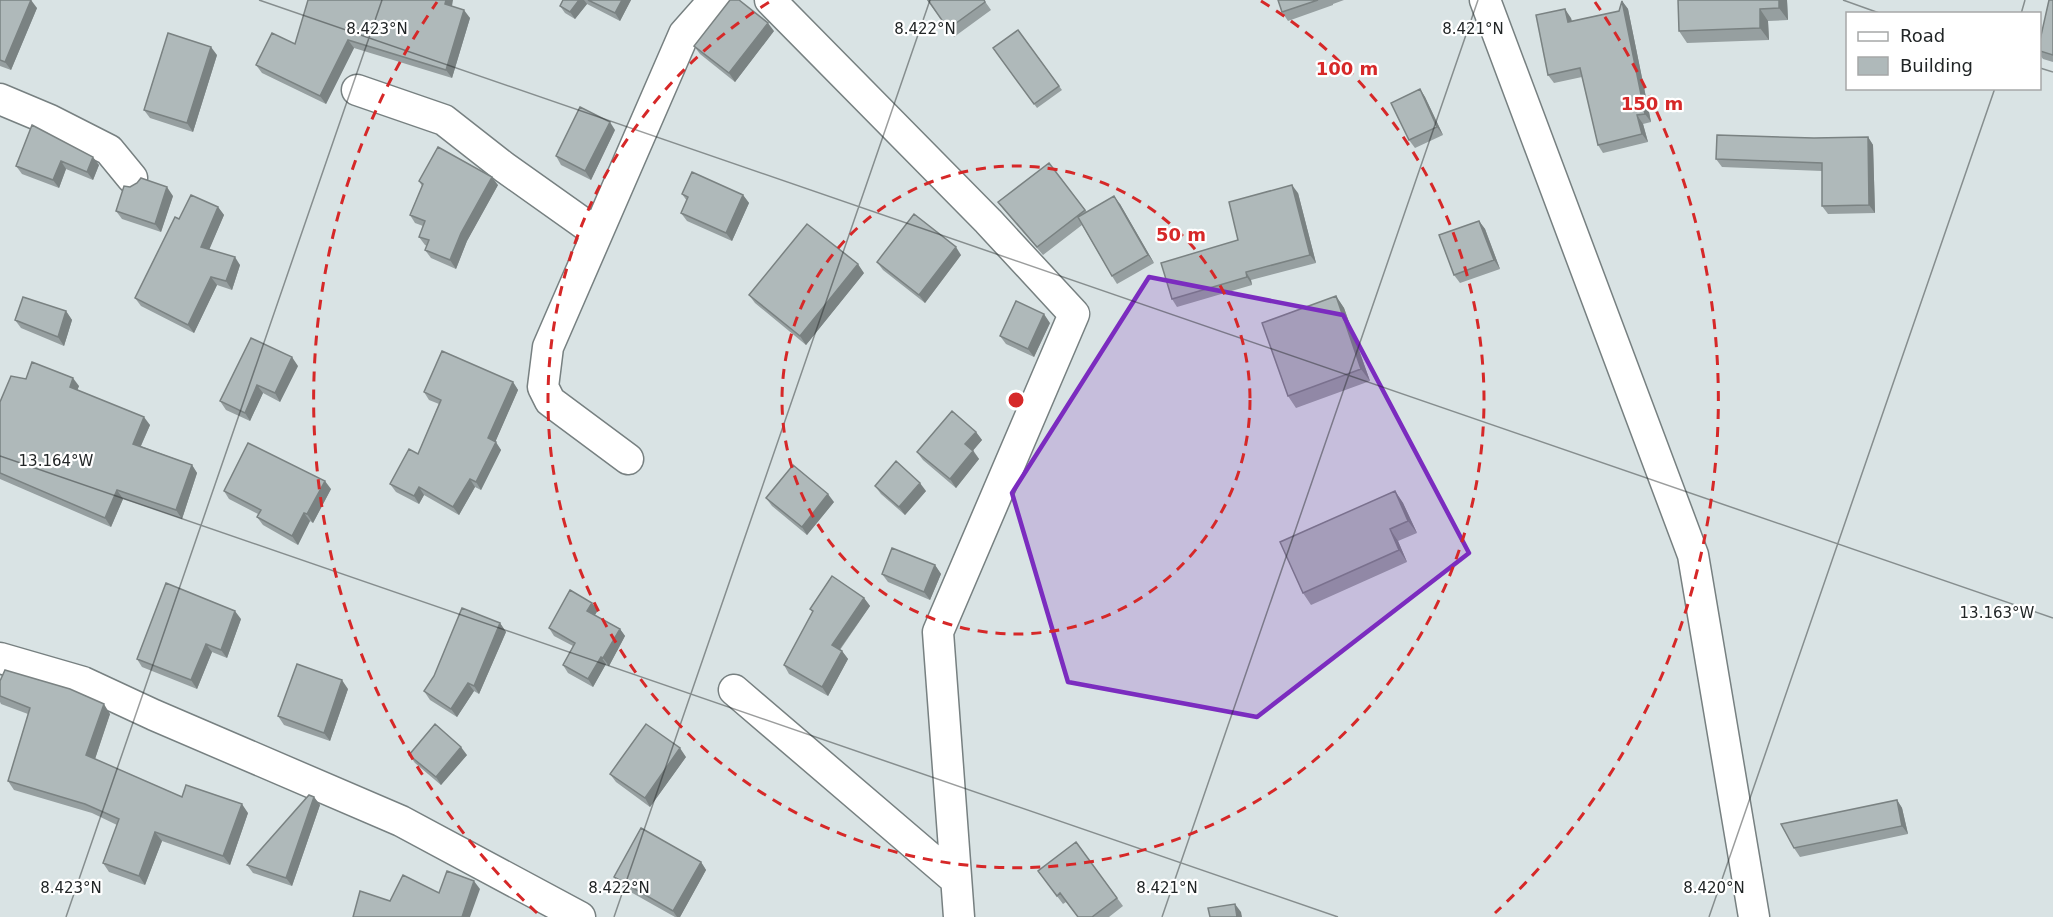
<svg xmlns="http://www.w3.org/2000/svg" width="2053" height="917" font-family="'DejaVu Sans',sans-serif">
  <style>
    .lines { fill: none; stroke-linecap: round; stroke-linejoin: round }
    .street-casing { stroke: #778081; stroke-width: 33 }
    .street { stroke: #fff; stroke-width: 30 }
    .wall { fill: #969fa0 }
    .shaded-wall { fill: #7a8282 }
    .building { fill: #afb9ba; stroke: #7a8282; stroke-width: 1.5 }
    .marked { fill: #7b2cbf; fill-opacity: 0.2; stroke: #7b2cbf; stroke-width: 4.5; stroke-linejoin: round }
    .ticks { fill: none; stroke: #212526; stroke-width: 1.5; stroke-opacity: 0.45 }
    .ring { fill: none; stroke: #d62828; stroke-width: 3; stroke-dasharray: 10 8 }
    .ticks-label { font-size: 15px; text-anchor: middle; fill: #212526; stroke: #fff; stroke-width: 4.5; stroke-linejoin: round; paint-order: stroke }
    .centre { fill: #d62828; stroke: #fff; stroke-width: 3 }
    .ring-label { font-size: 18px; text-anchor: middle; font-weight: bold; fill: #d62828; stroke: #fff; stroke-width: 4.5; stroke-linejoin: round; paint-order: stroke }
  </style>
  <rect width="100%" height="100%" fill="#d9e3e4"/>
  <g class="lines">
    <defs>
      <path id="street" d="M770,0L988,221L1074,314L938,632L959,917
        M1485,0L1693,555L1754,917
        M357,90L444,120L504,167L597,233
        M0,99L50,120L109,150L132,178
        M628,459L550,401L543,387L548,347L684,34L714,0
        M0,658L83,682L154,715L401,821L580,917
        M734,690L956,880"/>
    </defs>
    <!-- street casing -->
    <use href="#street" class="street-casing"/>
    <!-- street -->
    <use href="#street" class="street"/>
  </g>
  <!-- wall -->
  <path class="wall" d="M0,0L37,8L11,70L0,66Z
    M563,0H631L620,21L587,4L575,19L565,13L560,6Z
    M927,0H984L991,10L954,37Z
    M1278,0H1344L1333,4V5L1288,21L1282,12Z
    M1678,0H1787L1788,20L1768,21L1769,40L1687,43L1679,31Z
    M2053,0V62L2043,59L2040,55V40Z
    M1622,1L1628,9L1651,122L1643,124L1648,142L1603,153L1598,145L1582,77L1554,83L1548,75L1571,18L1572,21L1619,11Z
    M452,6L470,18L452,78L354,48L326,104L262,73L256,65L295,44Z
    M1018,30L1062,90L1037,108L993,48Z
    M774,31L735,82L700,54L694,46Z
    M217,55L193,132L150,118L144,110Z
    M1420,89L1425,97L1443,135L1415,148L1409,140Z
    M32,125L99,165L93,180L66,169L59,188L22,174L16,166Z
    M615,130L591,180L561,165L556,156Z
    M1868,137L1873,145L1875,213L1828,214L1822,206V171L1722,167L1716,159L1814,138Z
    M1049,163L1087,212L1120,204L1154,263L1117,284L1112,276L1082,225L1043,255L1004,210L998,202Z
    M419,181L498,185L467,241L456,269L431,258L425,250L427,246L425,245L419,237L423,226L415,223L410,215L422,186Z
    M1298,193L1316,263L1251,280L1252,285L1177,307L1172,299L1238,240Z
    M682,194L743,195L749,203L732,241L687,221L681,213L687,201Z
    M173,196L161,232L122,219L116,211Z
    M218,207L224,215L209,249L240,265L232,290L217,285L194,333L141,306L135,298L179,219Z
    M1479,221L1485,229L1500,269L1460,283L1454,275Z
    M961,255L925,303L883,270L877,262Z
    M864,273L806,345L755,303L749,295Z
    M1336,296L1344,308L1370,381L1296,408L1288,396Z
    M66,311L72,320L64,346L21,328L15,320Z
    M1050,323L1034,357L1006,344L1000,336Z
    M298,366L280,402L263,393L250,421L226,410L220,401Z
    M26,379L79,386L77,390L150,425L141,446L192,465L197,473L182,519L123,499L111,527L0,479V402Z
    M513,382L518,390L495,442L501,450L481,490L475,487L459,515L424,495L419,504L396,492L390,484L418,454L439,404L429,400L424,392Z
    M976,432L982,440L973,450L979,459L956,488L923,460L917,452Z
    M875,486L926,491L905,515L881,494Z
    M331,489L313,523L310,521L298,545L263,525L257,517L258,514L229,499L224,491Z
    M1395,491L1403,503L1417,533L1398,541L1407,562L1311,605L1303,593Z
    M766,498L834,502L807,535L772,506Z
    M935,565L941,574L930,600L888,582L882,574Z
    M864,598L870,606L840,650L842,651L848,659L828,696L789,674L784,665L813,613L810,609Z
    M598,610L595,615L620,629L625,636L609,666L606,664L593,687L568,673L563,665L573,646L554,636L549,628Z
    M241,619L227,658L212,652L197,689L142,667L137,659Z
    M500,623L506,632L479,694L474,691L457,717L430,700L424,691Z
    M0,681L110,714L95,759L182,797L248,813L230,865L162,841L145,885L109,872L103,863L117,825L92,813L14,790L8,781L28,714L1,704L0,702Z
    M348,689L330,741L284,725L278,716Z
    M409,755H467L441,785L415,763Z
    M686,757L650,807L616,782L610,774Z
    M314,797L320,805L292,886L253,873L247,865Z
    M1897,800L1902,808L1908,834L1800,857L1794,848Z
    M1076,842L1123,906L1109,917H1078L1066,902L1063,904L1038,871Z
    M701,862L706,870L680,917H675L620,886L614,877Z"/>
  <!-- shaded-wall -->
  <path class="shaded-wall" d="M31,0L37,8L11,70L5,62Z
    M446,0H453L451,12L445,4Z
    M579,0H584L587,4L575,19L570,12Z
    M622,0H631L620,21L615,13Z
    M1779,0H1787L1788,20L1779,8Z
    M1622,1L1628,9L1651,122L1645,114Z
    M1565,9L1571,18L1573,30L1568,22Z
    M1760,9L1768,21L1769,40L1760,28Z
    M464,10L470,18L452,78L446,70Z
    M768,23L774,31L735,82L729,73Z
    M348,40L354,48L326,104L320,96Z
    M211,47L217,55L193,132L187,123Z
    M1420,89L1425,97L1443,135L1437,127Z
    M1637,115L1643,124L1648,142L1642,134Z
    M610,122L615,130L591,180L585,171Z
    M1868,137L1873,145L1875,213L1869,205Z
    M93,157L99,165L93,180L87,172Z
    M61,161L66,169L59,188L53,180Z
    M492,177L498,185L467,241L456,269L450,260L461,233Z
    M1292,185L1298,193L1316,263L1310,255Z
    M167,187L173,196L161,232L155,224Z
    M743,195L749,203L732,241L726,233Z
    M1114,196L1120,204L1154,263L1148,255Z
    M218,207L224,215L207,255L201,247Z
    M1479,221L1485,229L1500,269L1494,260Z
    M956,247L961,255L925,303L919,295Z
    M235,257L240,265L232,290L226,281Z
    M858,264L864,273L806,345L800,336Z
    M1246,272L1251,280L1252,285L1247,277Z
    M211,277L217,285L194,333L188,325Z
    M1336,296L1344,308L1370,381L1361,369Z
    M66,311L72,320L64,346L58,337Z
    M1044,314L1050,323L1034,357L1028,349Z
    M292,357L298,366L280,402L275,393Z
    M73,378L79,386L75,396L70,387Z
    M513,382L518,390L494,445L496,442L501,450L481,490L476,482L488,438Z
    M257,385L263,393L250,421L245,413Z
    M144,417L150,425L138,452L133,444Z
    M976,432L982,440L971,453L965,444Z
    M973,451L979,459L956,488L950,479Z
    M192,465L197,473L182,519L176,510Z
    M470,479L475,487L459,515L453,507Z
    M325,481L331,489L313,523L307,514Z
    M920,483L926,491L905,515L899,507Z
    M419,487L424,495L419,504L414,496Z
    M117,490L123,499L111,527L105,518Z
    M1395,491L1403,503L1417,533L1408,521Z
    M828,494L834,502L807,535L802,527Z
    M304,513L310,521L298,545L292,536Z
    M1390,529L1398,541L1407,562L1399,550Z
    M935,565L941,574L930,600L924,592Z
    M864,598L870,606L837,653L832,645Z
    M592,603L598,610L593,618L587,611Z
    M235,611L241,619L227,658L221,650Z
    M500,623L506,632L479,694L474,686Z
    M620,629L625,636L609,666L603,658Z
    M206,644L212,652L197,689L191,680Z
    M842,651L848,659L828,696L822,687Z
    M601,657L606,664L593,687L588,679Z
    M342,680L348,689L330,741L324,733Z
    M468,683L474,691L457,717L451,709Z
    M104,704L110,714L93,765L86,755Z
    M461,747L467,755L441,785L436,777Z
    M680,748L686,757L650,807L645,798Z
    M314,797L320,805L292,886L286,878Z
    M1897,800L1902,808L1908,834L1902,826Z
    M242,804L248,813L230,865L223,856Z
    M155,832L162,841L145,885L139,876Z
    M701,862L706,870L680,917H677L673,911Z
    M474,881L480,889L470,917H462Z
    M1235,904L1241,912L1242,917H1237Z"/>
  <!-- building -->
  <path class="building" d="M0,0H31L5,62L0,60Z
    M308,0H446L445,4L464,10L446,70L348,40L320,96L256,65L272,33L295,44Z
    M563,0H579L570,12L560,6Z
    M588,0H622L615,13Z
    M730,0H739L768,23L729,73L694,46Z
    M928,0H984L985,2L948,29Z
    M1278,0H1318L1282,12Z
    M1678,0H1779V8L1760,9V28L1679,31Z
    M2049,0H2053V55L2040,51V40Z
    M1622,1L1645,114L1637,115L1642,134L1598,145L1580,68L1548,75L1536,15L1565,9L1568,22L1619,11Z
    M1018,30L1059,86L1034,104L993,48Z
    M168,33L211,47L187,123L144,110Z
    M1420,89L1437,127L1409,140L1391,103Z
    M580,107L610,122L585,171L556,156Z
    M32,125L93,157L87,172L61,161L53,180L16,166Z
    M1717,135L1814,138L1868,137L1869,205L1822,206V163L1716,159Z
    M438,147L492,177L461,233L450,260L425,250L429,240L419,237L425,221L410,215L423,184L419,181Z
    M1049,163L1085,210L1037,247L998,202Z
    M692,172L743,195L726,233L681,213L688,197L682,194Z
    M141,178L167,187L155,224L116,211L124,186L130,187L137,183Z
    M1292,185L1310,255L1246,272L1247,277L1172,299L1161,263L1238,240L1229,202Z
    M191,195L218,207L201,247L235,257L226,281L211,277L188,325L135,298L175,217L179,219Z
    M1114,196L1148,255L1112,276L1078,217Z
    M914,214L956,247L919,295L877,262Z
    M1479,221L1494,260L1454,275L1439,235Z
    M807,224L858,264L800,336L749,295Z
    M1336,296L1361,369L1288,396L1262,323Z
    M23,297L66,311L58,337L15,320Z
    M1016,301L1044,314L1028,349L1000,336Z
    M251,338L292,357L275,393L257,385L245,413L220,401Z
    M442,351L513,382L488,438L496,442L476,482L470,479L453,507L419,487L414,496L390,484L409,449L418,454L441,400L424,392Z
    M32,362L73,378L70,387L144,417L133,444L192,465L176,510L117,490L105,518L0,473V402L11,376L26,379Z
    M952,411L976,432L965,444L973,451L950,479L917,452Z
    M248,443L325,481L307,514L304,513L292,536L257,517L261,510L224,491Z
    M896,461L920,483L899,507L875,486Z
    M793,465L828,494L802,527L766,498Z
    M1395,491L1408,521L1390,529L1399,550L1303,593L1280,542Z
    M892,548L935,565L924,592L882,574Z
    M832,576L864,598L832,645L842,651L822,687L784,665L813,611L810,609Z
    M166,583L235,611L221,650L206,644L191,680L137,659Z
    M570,590L592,603L587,611L620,629L603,658L601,657L588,679L563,665L575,643L549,628Z
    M462,608L500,623L474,686L468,683L451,709L424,691L434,676Z
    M297,664L342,680L324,733L278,716Z
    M5,670L70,689L104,704L86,755L182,797L186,785L242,804L223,856L155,832L139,876L103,863L119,819L85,804L8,781L30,708L0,696V681Z
    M435,724L461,747L436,777L409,755Z
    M646,724L680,748L645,798L610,774Z
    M309,795L314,797L286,878L247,865Z
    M1897,800L1902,826L1794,848L1781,824Z
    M641,828L701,862L673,911L614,877Z
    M1076,842L1117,898L1092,917H1078L1060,893L1057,896L1038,871Z
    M447,871L474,881L462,917H353L360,891L390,901L403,875L439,893Z
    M1235,904L1237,917H1210L1208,908Z"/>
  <!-- marked area -->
  <path class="marked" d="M1149,277L1343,315L1469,553L1257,717L1068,682L1012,493Z"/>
  <!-- ticks -->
  <path class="ticks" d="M259,0L2053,618M1843,0L1882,14M2021,14L2025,0M2040,68L2053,72M0,456L1338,917M66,917L382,0M614,917L930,0M1162,917L1478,0M1709,917L1995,88"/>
  <!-- distance rings -->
  <g class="ring">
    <circle cx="1016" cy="400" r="234"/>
    <path d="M1261 1A468 468 0 1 1 771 1"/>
    <path d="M537 913A702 702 0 0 1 437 2M1595 2A702 702 0 0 1 1495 913"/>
  </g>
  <g class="ticks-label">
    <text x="377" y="34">8.423°N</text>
    <text x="925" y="34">8.422°N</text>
    <text x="1473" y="34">8.421°N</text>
    <text x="56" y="466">13.164°W</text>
    <text x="1997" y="618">13.163°W</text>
    <text x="71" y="893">8.423°N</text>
    <text x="619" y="893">8.422°N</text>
    <text x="1167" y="893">8.421°N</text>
    <text x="1714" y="893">8.420°N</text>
  </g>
  <circle cx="1016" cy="400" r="9" class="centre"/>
  <g class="ring-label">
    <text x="1347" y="75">100 m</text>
    <text x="1652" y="110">150 m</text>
    <text x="1181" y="241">50 m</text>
  </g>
  <!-- legend -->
  <rect x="1846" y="12" width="195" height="78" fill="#ffffff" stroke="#a6a8a8" stroke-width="1.5"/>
  <rect x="1858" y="32" width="30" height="9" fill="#ffffff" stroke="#a6a8a8" stroke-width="1.5"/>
  <text x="1900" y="42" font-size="18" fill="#212526">Road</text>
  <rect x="1858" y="57" width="30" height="18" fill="#afb9ba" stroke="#a6a8a8" stroke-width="1.5"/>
  <text x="1900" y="72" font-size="18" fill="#212526">Building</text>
</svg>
